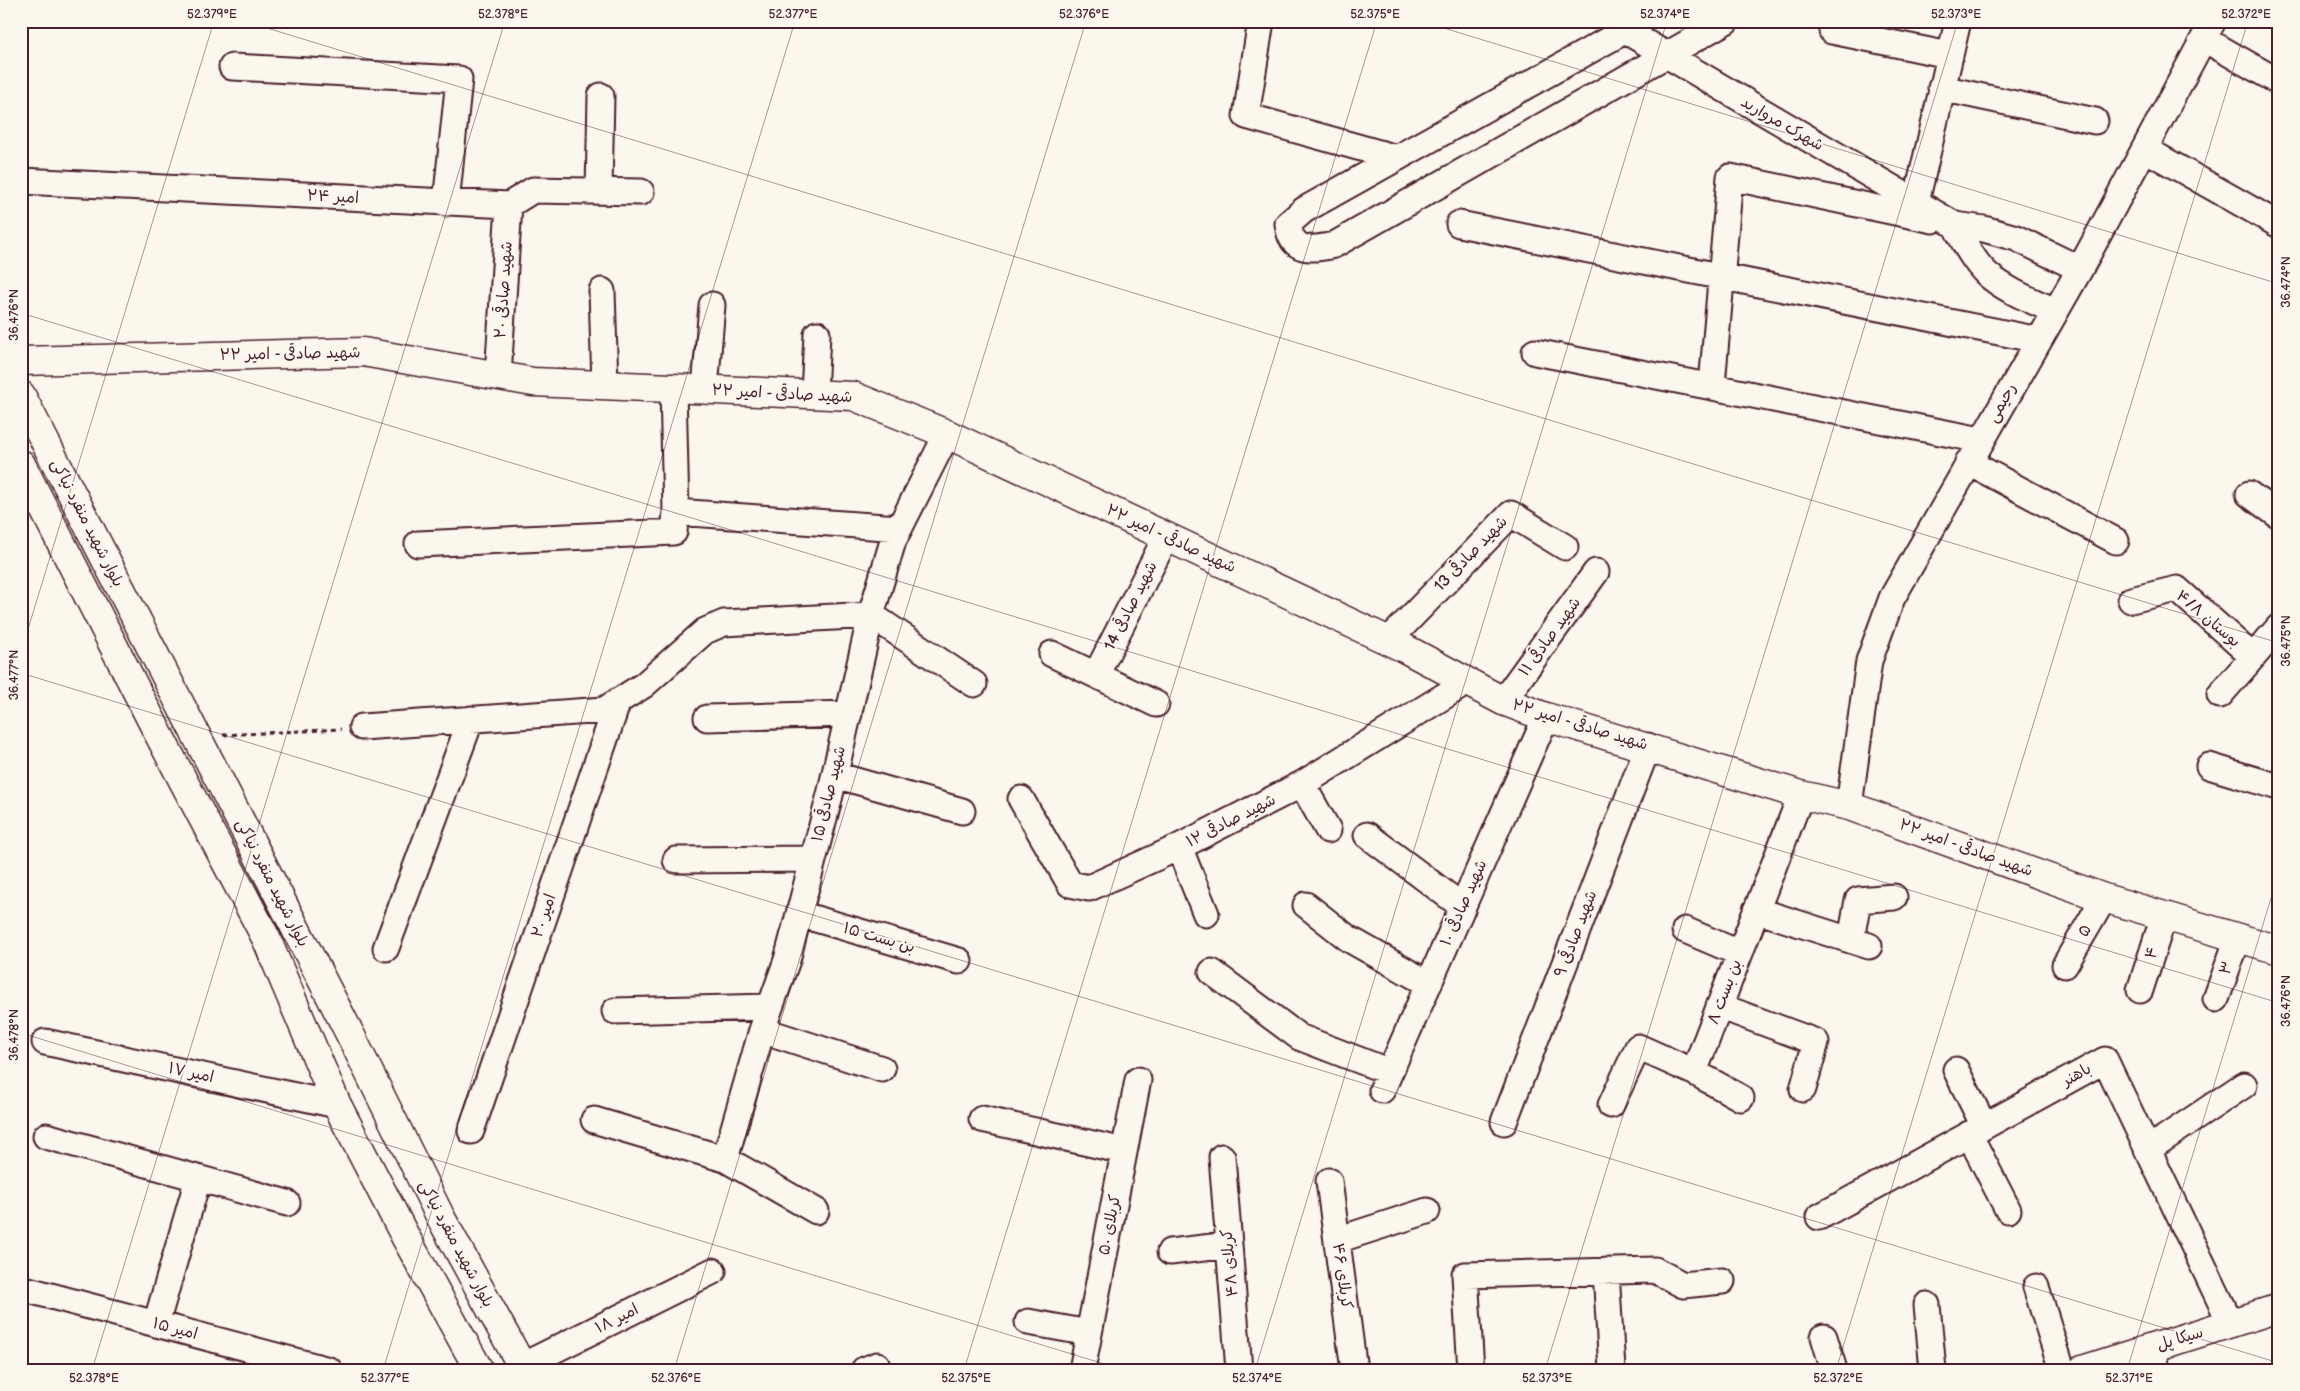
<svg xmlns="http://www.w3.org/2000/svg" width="2300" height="1391" font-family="'Balsamiq Sans','Playpen Sans Arabic',sans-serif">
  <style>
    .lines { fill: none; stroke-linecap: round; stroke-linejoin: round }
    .street-casing { stroke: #4a1f2b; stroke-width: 29 }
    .secondary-casing { stroke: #4a1f2b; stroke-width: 31 }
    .primary-casing { stroke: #4a1f2b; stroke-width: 31 }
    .path { stroke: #4a1f2b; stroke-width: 3; stroke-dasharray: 5 4; stroke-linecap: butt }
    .street { stroke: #fbf7ec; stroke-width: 25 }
    .secondary { stroke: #fbf7ec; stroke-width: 28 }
    .primary { stroke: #fbf7ec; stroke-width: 28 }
    .ticks { fill: none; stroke: #4a1f2b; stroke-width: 1; stroke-opacity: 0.45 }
    .labels { text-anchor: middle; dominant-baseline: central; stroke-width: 4; stroke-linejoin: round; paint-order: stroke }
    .street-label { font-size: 16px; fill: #4a1f2b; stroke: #fbf7ec }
    .neatline { fill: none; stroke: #4a1f2b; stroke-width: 2 }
    .ticks-label { font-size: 12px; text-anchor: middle; fill: #4a1f2b }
  </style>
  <rect width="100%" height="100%" fill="#fbf7ec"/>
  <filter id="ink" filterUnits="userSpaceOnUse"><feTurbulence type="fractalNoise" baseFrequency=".02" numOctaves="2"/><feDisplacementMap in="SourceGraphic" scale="10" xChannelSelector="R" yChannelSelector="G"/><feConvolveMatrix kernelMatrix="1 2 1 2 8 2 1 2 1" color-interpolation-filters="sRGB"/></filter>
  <g filter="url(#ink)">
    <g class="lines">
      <defs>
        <path id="street" d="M1261,21L1246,116L1397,158
          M1642,21L1304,210L1288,224C1291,253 1312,250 1334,245L1726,21
          M1614,24L1955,225L1984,229L2016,238L2080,269
          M1832,31L1949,55
          M2204,39L2279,82
          M232,67L459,79L446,203
          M1941,88L2095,121
          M2145,149L2279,225
          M21,181L509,205L533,190L641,192
          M599,191L601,96
          M1916,202L1958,21
          M1459,224L2039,340
          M1955,225C1964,242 1973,261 1987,274C2006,291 2033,301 2055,311
          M602,291L605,385
          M1535,352L1981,440
          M498,376L509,205
          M1712,385L1730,177L1933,220
          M673,388L676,512
          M705,389L712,305
          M814,394L817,334
          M1968,462L2116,541
          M2249,494L2279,516
          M418,544L674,532L676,512L899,528
          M2131,600L2177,589L2253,657
          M1388,641L1511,514L1565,547
          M1052,654L1156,704
          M1096,675L1166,537
          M2220,695L2279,627
          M1503,701L1596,572
          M707,718L849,714
          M362,727L604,710L644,685L705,631L724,623L871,615L974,684
          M2209,766L2279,787
          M835,775L962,811
          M1302,784L1328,830
          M1021,799L1070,884L1089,888L1179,847L1302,784L1467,682
          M1849,806L1869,661L1892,598L2080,269L2213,21
          M1367,835L1463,907
          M1179,847L1206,914
          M676,860L813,859
          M1306,905L1349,939L1429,984
          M1756,910L1869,946
          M799,914L959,961
          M1685,930L1739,953
          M1851,940L1858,900L1894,897
          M386,948L471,719
          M2065,965L2104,898
          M1212,972L1299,1037L1390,1072
          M2140,990L2164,916
          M2216,999L2238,938
          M1719,1006L1816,1042L1803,1089
          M615,1011L770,1007
          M762,1030L882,1069
          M45,1042L337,1105
          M1956,1070L1984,1126
          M1694,1072L1741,1098
          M1382,1090L1546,717
          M1611,1105L1638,1047L1694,1072L1801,795
          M982,1119L1124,1151
          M594,1120L725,1159L816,1211
          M1504,1122L1648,746
          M471,1131L618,701
          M1969,1134L2008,1210
          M46,1136L287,1203
          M2147,1150L2244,1085
          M1222,1157L1239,1370
          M725,1159L762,1030L787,960L830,795L871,615L893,541L947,434
          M1329,1181L1354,1370
          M1819,1217L2105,1060L2231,1324
          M1337,1240L1427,1211
          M1170,1252L1229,1245
          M1606,1271L1612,1370
          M2036,1287L2062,1370
          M21,1288L329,1370
          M1927,1305L1933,1370
          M1028,1322L1089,1333
          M156,1324L198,1179
          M1824,1337L1834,1370
          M2153,1347L2157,1370
          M522,1366L713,1271
          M864,1370L877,1365
          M1082,1370L1138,1080
          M1471,1370L1465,1275L1655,1270L1683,1285L1722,1281"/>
        <path id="secondary" d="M21,361L363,352L533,382L853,396L947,434L1404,648L1503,701L1546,717L1801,795L1849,806L2104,898L2279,950
          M2082,1370L2279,1308"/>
        <path id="primary" d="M21,395L352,1038L441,1218L524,1370
          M21,464L157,731L266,938L337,1105L406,1238L479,1370"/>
      </defs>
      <!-- street casing -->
      <use href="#street" class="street-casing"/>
      <!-- secondary casing -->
      <use href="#secondary" class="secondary-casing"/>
      <!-- primary casing -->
      <use href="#primary" class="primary-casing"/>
      <!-- path -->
      <path class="path" d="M223,735L341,729"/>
      <!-- street -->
      <use href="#street" class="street"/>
      <!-- secondary -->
      <use href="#secondary" class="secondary"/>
      <!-- primary -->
      <use href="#primary" class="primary"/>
    </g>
  </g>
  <!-- ticks -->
  <path class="ticks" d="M244,21L2279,643M1421,21L2279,284M21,313L2279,1003M21,652L214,21M21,673L2279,1363M21,1033L1124,1370M92,1370L505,21M383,1370L795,21M674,1370L1086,21M964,1370L1377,21M1255,1370L1667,21M1545,1370L1958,21M1836,1370L2248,21M2127,1370L2279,872"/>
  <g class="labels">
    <!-- street labels -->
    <g class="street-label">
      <text transform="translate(1782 124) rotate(30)">شهرک مروارید</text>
      <text transform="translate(333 197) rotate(3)">امیر ۲۴</text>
      <text transform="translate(504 290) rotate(-86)">شهید صادقی ۲۰</text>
      <text transform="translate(290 354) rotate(-1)">شهید صادقی - امیر ۲۲</text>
      <text transform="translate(782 394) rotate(3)">شهید صادقی - امیر ۲۲</text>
      <text transform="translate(2002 403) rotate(-60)">رحیمی</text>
      <text transform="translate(87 523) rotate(63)">بلوار شهید منفرد نیاکی</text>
      <text transform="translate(1171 539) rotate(25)">شهید صادقی - امیر ۲۲</text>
      <text transform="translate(1471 554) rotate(-46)">شهید صادقی 13</text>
      <text transform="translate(1131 606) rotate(-63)">شهید صادقی 14</text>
      <text transform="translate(2208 619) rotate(40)">بوستان ۴/۸</text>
      <text transform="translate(1550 637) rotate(-54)">شهید صادقی ۱۱</text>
      <text transform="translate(1580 725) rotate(17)">شهید صادقی - امیر ۲۲</text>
      <text transform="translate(829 794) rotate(-76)">شهید صادقی ۱۵</text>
      <text transform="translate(1231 821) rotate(-27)">شهید صادقی ۱۲</text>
      <text transform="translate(1966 848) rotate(20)">شهید صادقی - امیر ۲۲</text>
      <text transform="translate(272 883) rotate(63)">بلوار شهید منفرد نیاکی</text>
      <text transform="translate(1464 903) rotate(-66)">شهید صادقی ۱۰</text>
      <text transform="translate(544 916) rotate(-71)">امیر ۲۰</text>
      <text transform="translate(2085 931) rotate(-61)">۵</text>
      <text transform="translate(1576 934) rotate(-69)">شهید صادقی ۹</text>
      <text transform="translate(879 938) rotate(16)">بن بست ۱۵</text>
      <text transform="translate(2152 953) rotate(-72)">۴</text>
      <text transform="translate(2227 968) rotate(-71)">۳</text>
      <text transform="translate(1725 992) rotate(-69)">بن بست ۸</text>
      <text transform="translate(191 1073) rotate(12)">امیر ۱۷</text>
      <text transform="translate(2077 1075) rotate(-29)">باهنر</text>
      <text transform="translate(1110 1225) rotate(-79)">کربلای ۵۰</text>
      <text transform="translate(456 1244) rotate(62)">بلوار شهید منفرد نیاکی</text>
      <text transform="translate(1230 1263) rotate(-95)">کربلای ۴۸</text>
      <text transform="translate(1342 1276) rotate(82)">کربلای ۴۶</text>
      <text transform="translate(617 1319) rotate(-27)">امیر ۱۸</text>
      <text transform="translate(175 1329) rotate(15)">امیر ۱۵</text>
      <text transform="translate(2180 1339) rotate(-17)">سیکا پل</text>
    </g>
  </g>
  <!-- margin -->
  <rect width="2300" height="1391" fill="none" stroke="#fbf7ec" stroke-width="55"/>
  <rect x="28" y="28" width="2244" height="1336" class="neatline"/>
  <g class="ticks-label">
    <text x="212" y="18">52.379°E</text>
    <text x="503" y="18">52.378°E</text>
    <text x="793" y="18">52.377°E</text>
    <text x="1084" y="18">52.376°E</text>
    <text x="1375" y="18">52.375°E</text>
    <text x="1665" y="18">52.374°E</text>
    <text x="1956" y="18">52.373°E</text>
    <text x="2246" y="18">52.372°E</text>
    <text transform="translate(2286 282) rotate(-90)" y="4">36.474°N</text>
    <text transform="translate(14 315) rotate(-90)" y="4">36.476°N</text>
    <text transform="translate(2286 641) rotate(-90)" y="4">36.475°N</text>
    <text transform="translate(14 675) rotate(-90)" y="4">36.477°N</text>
    <text transform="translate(2286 1001) rotate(-90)" y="4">36.476°N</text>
    <text transform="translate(14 1035) rotate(-90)" y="4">36.478°N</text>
    <text x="94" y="1382">52.378°E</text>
    <text x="385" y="1382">52.377°E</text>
    <text x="676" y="1382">52.376°E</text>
    <text x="966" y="1382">52.375°E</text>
    <text x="1257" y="1382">52.374°E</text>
    <text x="1547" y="1382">52.373°E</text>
    <text x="1838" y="1382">52.372°E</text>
    <text x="2129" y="1382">52.371°E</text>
  </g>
</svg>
